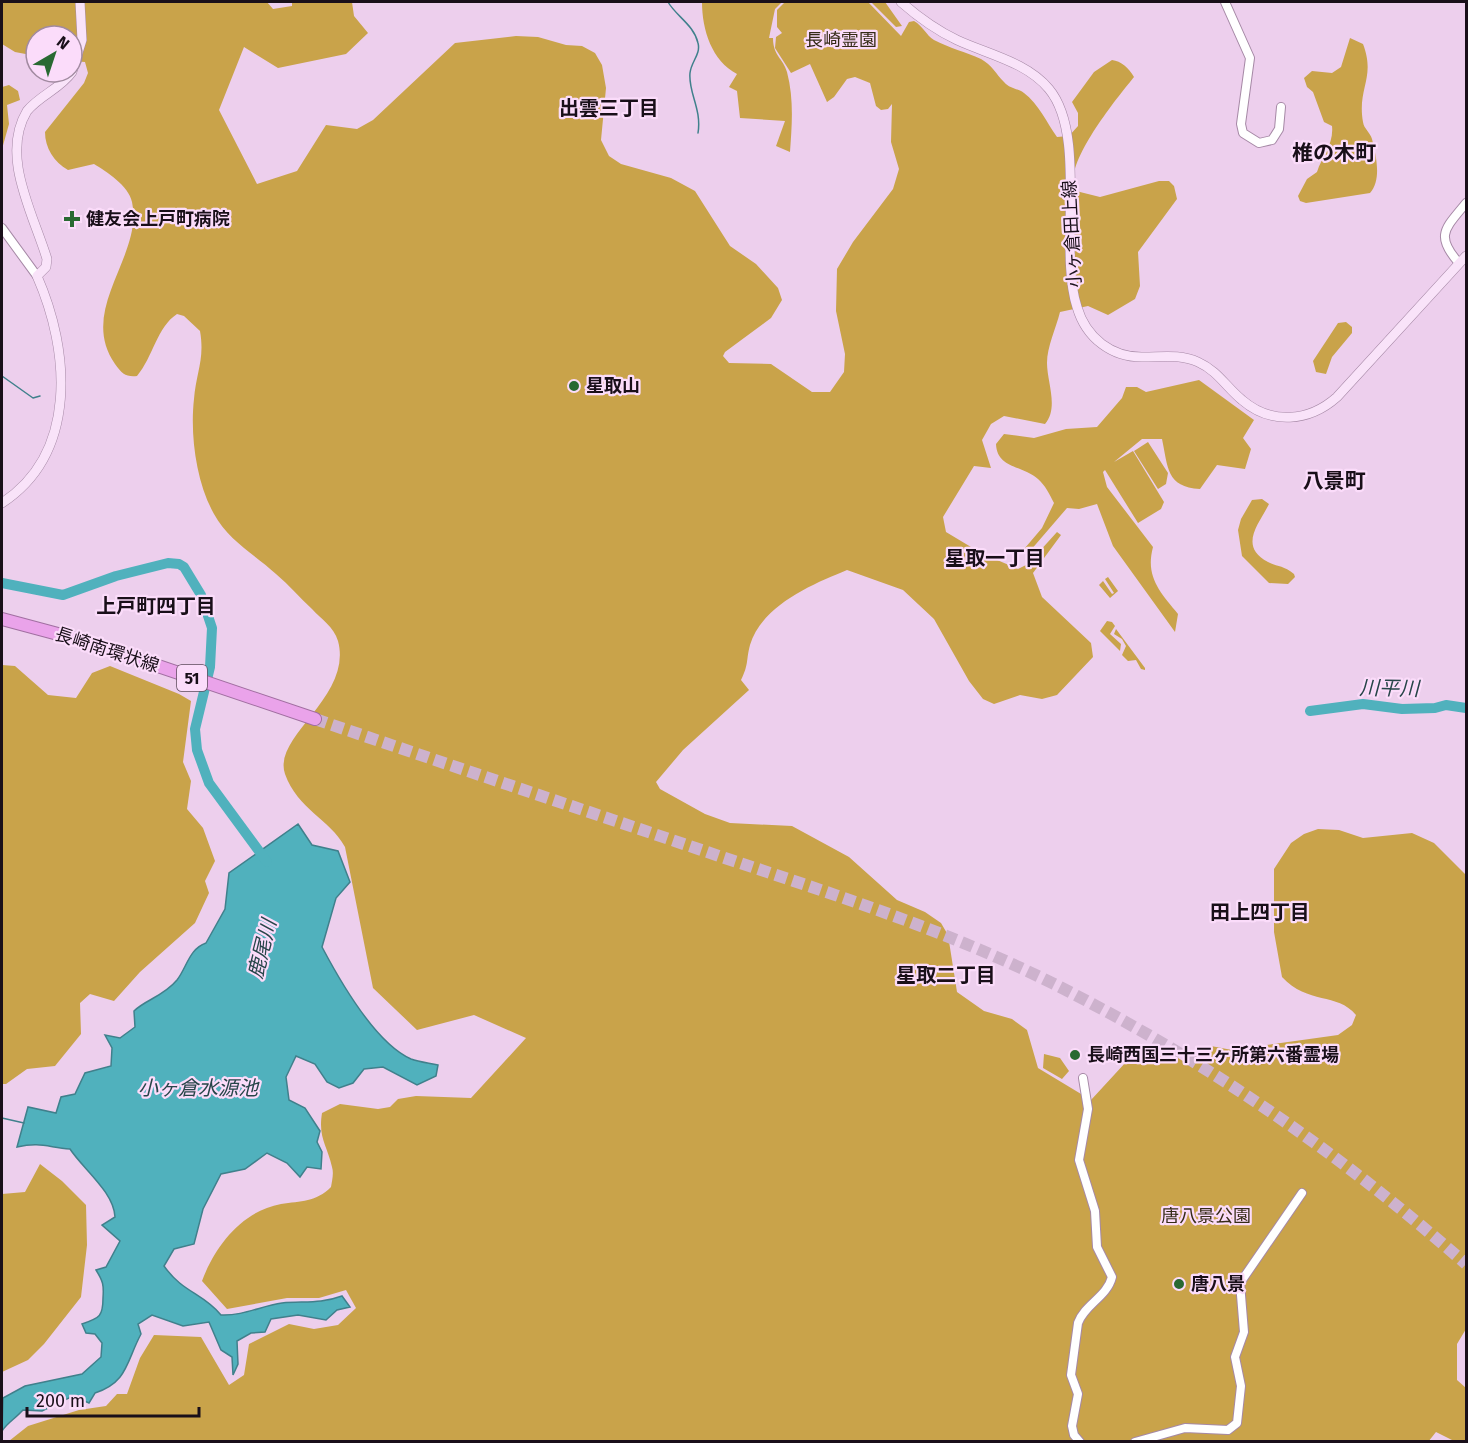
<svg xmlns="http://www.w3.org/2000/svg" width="1468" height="1443" font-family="'Fira Sans','Noto Sans JP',sans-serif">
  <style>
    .green { fill: #c9a34a }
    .water { fill: #50b1bd; stroke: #40808c; stroke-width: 1.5 }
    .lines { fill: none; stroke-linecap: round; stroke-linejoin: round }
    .stream { stroke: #40808c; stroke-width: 1.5 }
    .river { stroke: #50b1bd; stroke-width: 10 }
    .motorway-tunnel { stroke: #cdb2cd; stroke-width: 12; stroke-dasharray: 12 6; stroke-linecap: butt }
    .tertiary-casing { stroke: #a689a6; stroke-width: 10 }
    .secondary-casing { stroke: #a689a6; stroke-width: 10 }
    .motorway-casing { stroke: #a16fa1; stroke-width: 14 }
    .tertiary { stroke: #fff; stroke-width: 8 }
    .secondary { stroke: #f9e3f9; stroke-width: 9 }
    .motorway { stroke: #eaa3ea; stroke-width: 12 }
    .poi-dot { fill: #296932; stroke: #fbdcfa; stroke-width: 2 }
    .labels { text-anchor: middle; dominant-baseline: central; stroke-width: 4.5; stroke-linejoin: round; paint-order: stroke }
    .shield { fill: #fbdcfa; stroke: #5d4c5c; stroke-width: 1.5 }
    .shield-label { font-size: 16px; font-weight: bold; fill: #190f19 }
    .park-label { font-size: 18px; fill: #352b16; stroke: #fbdcfa }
    .poi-label { font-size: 18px; font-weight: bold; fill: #190f19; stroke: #fbdcfa; text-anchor: start }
    .street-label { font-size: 18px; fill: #190f19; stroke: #fbdcfa }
    .neighbourhood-label { font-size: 20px; font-weight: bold; fill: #190f19; stroke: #fbdcfa }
    .water-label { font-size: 20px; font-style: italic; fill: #274549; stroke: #fbdcfa }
    .quarter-label { font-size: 21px; font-weight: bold; fill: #190f19; stroke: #fbdcfa }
  </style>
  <rect width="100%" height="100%" fill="#edcfed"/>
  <!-- green -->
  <path class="green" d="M2,2H267L273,9L292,6V2H352L354,16L368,33L346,54L278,68L244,47L219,110L257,184L297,171L326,125L357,129L373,120L455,43L516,36L538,37L566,45L582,46L595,53L602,65L606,88L601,140L609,156L621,164L671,178L695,191L730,246L756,264L778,288L782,300L771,318L725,352L723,356L729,363L771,364L812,392H830L844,372L845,354L836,311L837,269L853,242L893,189L899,169L891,142L892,104L888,109L881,110L876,106L870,83L855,77L847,79L834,97L827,102L810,64L791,73L775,48L776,37L782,33L777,27V10L785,2H868L901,36L909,22L914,21C923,26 926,35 934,40C949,48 966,52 981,59C992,65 996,74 1004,82C1010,89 1017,88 1024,93C1038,103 1047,123 1057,137L1069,136L1078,126V113L1072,102L1094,72L1112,60C1121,61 1129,68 1134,77C1118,97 1060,167 1076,191L1100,197L1159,181H1169L1174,186L1177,199L1138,252L1140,286L1135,299L1108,315L1088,306L1060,312C1056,328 1047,347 1047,363C1047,382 1059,408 1045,424L1004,416L991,424L982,440L991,468L974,466L943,517L946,532L981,553L1018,569L1028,564L1057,532L1061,535L1033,573L1042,597L1091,643L1093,657L1057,695L1042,699L1020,695L994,704L983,699L969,681L934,619L903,590L847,570C813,584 762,605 750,645C746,660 749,664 741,680L749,690L683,750L656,782L660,789L705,814L730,823L792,826L849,857L897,900L925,912L941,923L948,935L957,992L984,1011L1012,1019L1027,1030L1038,1068L1091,1100L1126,1062L1156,1064L1164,1049L1189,1065L1200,1052L1211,1046L1232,1050L1338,1035L1352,1025L1356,1015C1337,992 1308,1005 1282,977L1274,932V869L1291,843L1304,834L1318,829L1339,830L1363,838L1412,833L1434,843L1466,875V1329L1457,1344V1380L1466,1388V1441H1454L1436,1432L1428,1442L9,1441L28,1426L79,1410L106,1406L117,1394H127L140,1358L154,1335L201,1337L229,1385L244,1375L249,1344L289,1324L314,1329L338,1325L356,1308L346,1290L319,1298H287L227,1309L202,1281C215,1246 242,1211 281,1204C301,1201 316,1202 331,1187C332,1181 334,1173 332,1167C327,1145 318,1138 322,1113L340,1104L378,1109L390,1107L398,1099L416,1096L471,1098L526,1038L474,1015L417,1030L373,988L345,847C329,818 298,810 285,774C272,736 353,697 338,641C334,627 321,619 312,609C300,598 289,585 276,574C255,555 228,540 214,514C196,482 190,435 194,399C196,373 205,359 200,331L184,316L177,314C157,327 153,357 137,376C126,377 122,374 115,364C77,309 144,256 132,202C129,186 106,171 94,164L68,170C54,162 45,148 45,132L84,83L88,73L85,62L72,61V36H36V56L15,52L2,44Z
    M702,2H782L775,9L769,38H773C773,56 783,58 787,72C794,99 792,124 790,152L776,146L785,121L740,118L737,91L729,87L737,74C712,61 702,30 702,2Z
    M871,2H885L902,26L896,27Z
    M1350,38L1363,44C1376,78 1357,88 1363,122C1364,129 1370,132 1372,139C1376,155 1382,180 1370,193L1306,203L1300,201L1298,196L1307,179L1317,172C1322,156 1334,144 1332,126L1324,122L1313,92L1307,87L1304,78L1312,71L1332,73L1341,67Z
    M9,85L18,91L20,100L7,105L9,124L2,149V87Z
    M1346,322L1352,327V333L1332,357L1326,374L1316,372L1313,361L1338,323Z
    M1199,380L1254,420L1243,438L1251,449L1245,469L1217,465L1200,489C1166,487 1168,467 1162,439H1142L1114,462L1133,451L1164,502L1161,509L1138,523L1105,470L1103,472L1107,487L1153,547C1145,577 1160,592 1178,614L1175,632L1113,546L1097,504L1079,509L1067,508L1030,551H1026L1025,548L1042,528L1054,503C1050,495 1045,485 1038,479C1023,465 997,469 996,444L1004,434L1034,438L1066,429L1097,427L1122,398L1126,387H1137L1146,392Z
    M1148,442L1168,473L1166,484L1158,489L1134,451Z
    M1262,499L1269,504C1259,524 1238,546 1268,562C1278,567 1283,565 1294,574L1295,577L1288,584L1269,583L1242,556L1238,530L1241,519L1252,500Z
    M1108,577L1118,591L1110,598L1099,585L1103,581L1112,594L1114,593L1105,579Z
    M1107,621L1112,622L1115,626L1110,634L1121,644L1120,651L1100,631Z
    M1116,629L1145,668V670L1141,669L1136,660L1128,661L1122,655L1126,646L1122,639L1114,634Z
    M2,665L15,666L48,695L76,698L92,673L110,666L179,694L191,701L183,762L191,781L187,809L203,828L215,861L205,881L209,893L195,923L140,972L114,1001L90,994L80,1003L81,1034L55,1066L27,1069L6,1084H2Z
    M1044,1054L1060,1058L1069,1071L1062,1079L1043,1068Z
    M40,1164L62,1181L86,1205L87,1245L81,1297L44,1344L28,1360L2,1372V1194L25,1192Z"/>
  <!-- water -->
  <path class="water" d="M298,824L312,845L338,851L350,882L336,898L322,947C340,981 375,1043 411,1059C419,1062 429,1063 438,1065L436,1076L417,1085L383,1067L364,1069L353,1083L339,1088L327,1082L315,1064L296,1056L286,1077L289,1100L305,1108L320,1131L317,1142L322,1152L321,1169L307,1167L300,1177L287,1163L267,1153L245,1169L221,1174L203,1209L194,1244L174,1249L164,1266C183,1293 203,1293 221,1315C243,1316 261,1306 282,1303C305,1301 320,1304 342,1296L350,1307L337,1310L326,1320L298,1315L271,1319L265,1332L251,1333L237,1341L238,1364L233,1375L232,1357L221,1350L209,1322L183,1326L152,1315L138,1324L141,1334C126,1362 128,1382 95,1393L89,1403L73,1396L42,1411L23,1410C16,1418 7,1423 2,1431L3,1398L25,1386L82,1374L101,1357L102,1343L95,1334L86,1333L82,1324C100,1318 103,1316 103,1298C104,1285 103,1281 96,1270L106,1267L120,1241L102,1225L115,1217C114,1192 83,1169 70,1149C47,1147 40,1142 17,1147L28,1107L56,1113L61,1097L75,1094L85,1073L111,1066L112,1048L105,1035L120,1038L135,1027L134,1011C145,1000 164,996 177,980C187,967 189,949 206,943L225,909L229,873Z"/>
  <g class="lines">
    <!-- stream -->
    <path class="stream" d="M668,2C676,16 694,25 698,43C701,54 691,62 690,73C688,92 702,109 698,133
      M2,376L33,398L40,396
      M2,1118L24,1123"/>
    <!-- river -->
    <path class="river" d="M2,583L63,595L116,576L168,563L179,564L184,567L201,595L212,628L210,667L195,729L197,750L209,783L267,862
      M1310,711L1363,704L1402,709L1435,708L1446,705L1466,708"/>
    <!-- motorway-tunnel -->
    <path class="motorway-tunnel" d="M315,719C449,765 584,810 719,856C833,894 949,931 1056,985C1208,1062 1338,1152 1466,1264"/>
    <defs>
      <path id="tertiary" d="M1225,2L1250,58L1241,124L1243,133L1259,143L1272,140L1279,129L1281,107
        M2,228L37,276
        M1459,263C1434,235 1446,228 1466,203
        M1080,1442L1074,1435L1072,1426L1078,1394L1071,1375L1078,1323C1085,1304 1107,1297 1112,1277L1097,1247L1095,1211L1079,1160L1088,1109L1083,1078
        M1135,1442L1185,1428L1228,1430L1237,1423L1241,1386L1235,1357L1244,1332L1240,1283L1302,1193"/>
      <path id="secondary" d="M901,2C917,16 938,31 957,40C987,54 1027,62 1049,89C1088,136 1058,249 1077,307C1086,338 1112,358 1144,357C1163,357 1180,354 1198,362C1218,371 1226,387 1242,400C1271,425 1309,422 1337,397L1466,256
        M72,72L82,40L80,2
        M2,503C78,453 70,351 37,276L46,267L47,259C33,213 0,156 27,111C40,95 60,89 72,72"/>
      <path id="motorway" d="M2,619L84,641L315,719"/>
    </defs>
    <!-- tertiary casing -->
    <use href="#tertiary" class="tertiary-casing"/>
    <!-- secondary casing -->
    <use href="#secondary" class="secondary-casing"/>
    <!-- motorway casing -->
    <use href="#motorway" class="motorway-casing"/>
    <!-- tertiary -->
    <use href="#tertiary" class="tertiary"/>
    <!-- secondary -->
    <use href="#secondary" class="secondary"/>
    <!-- motorway -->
    <use href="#motorway" class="motorway"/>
  </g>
  <!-- markers -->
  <g class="poi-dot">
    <path d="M69 210h6v6h6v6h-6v6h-6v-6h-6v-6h6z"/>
    <circle cx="574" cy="386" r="6"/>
    <circle cx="1075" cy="1055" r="6"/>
    <circle cx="1179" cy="1284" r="6"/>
  </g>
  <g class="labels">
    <!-- shield labels -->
    <rect class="shield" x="177" y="665" width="30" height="26" rx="4.5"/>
    <g class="shield-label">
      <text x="192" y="678">51</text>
    </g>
    <!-- park labels -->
    <g class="park-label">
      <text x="841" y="40">長崎霊園</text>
      <text x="1206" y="1216">唐八景公園</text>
    </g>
    <!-- poi labels -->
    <g class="poi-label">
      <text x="86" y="219">健友会上戸町病院</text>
      <text x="586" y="386">星取山</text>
      <text x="1087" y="1055">長崎西国三十三ヶ所第六番霊場</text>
      <text x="1191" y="1284">唐八景</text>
    </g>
    <!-- street labels -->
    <g class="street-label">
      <text transform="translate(1072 234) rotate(-93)">小ヶ倉田上線</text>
      <text transform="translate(107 650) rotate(18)">長崎南環状線</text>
    </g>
    <!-- neighbourhood labels -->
    <g class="neighbourhood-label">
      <text x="609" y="108">出雲三丁目</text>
      <text x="995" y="558">星取一丁目</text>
      <text x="156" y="606">上戸町四丁目</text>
      <text x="1260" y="912">田上四丁目</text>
      <text x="946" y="975">星取二丁目</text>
    </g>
    <!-- water labels -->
    <g class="water-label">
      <text transform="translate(1389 688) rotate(1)">川平川</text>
      <text transform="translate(262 949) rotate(-76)">鹿尾川</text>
      <text x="198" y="1088">小ヶ倉水源池</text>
    </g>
    <!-- quarter labels -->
    <g class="quarter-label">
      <text x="1334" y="153">椎の木町</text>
      <text x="1334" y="481">八景町</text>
    </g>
  </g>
  <!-- border -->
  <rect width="1468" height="1443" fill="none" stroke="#190f19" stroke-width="6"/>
  <!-- north arrow -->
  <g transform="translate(54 54) rotate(39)"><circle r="28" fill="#fbdcfa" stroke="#a18aa0" stroke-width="1.5"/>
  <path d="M0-4.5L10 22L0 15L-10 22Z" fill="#296932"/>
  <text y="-9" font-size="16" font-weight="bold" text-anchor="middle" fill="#190f19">N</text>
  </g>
  <!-- scale -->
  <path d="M27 1407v9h172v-9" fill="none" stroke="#190f19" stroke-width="3"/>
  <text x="36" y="1407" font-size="18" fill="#190f19" stroke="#fbdcfa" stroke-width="4.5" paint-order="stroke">200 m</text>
</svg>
